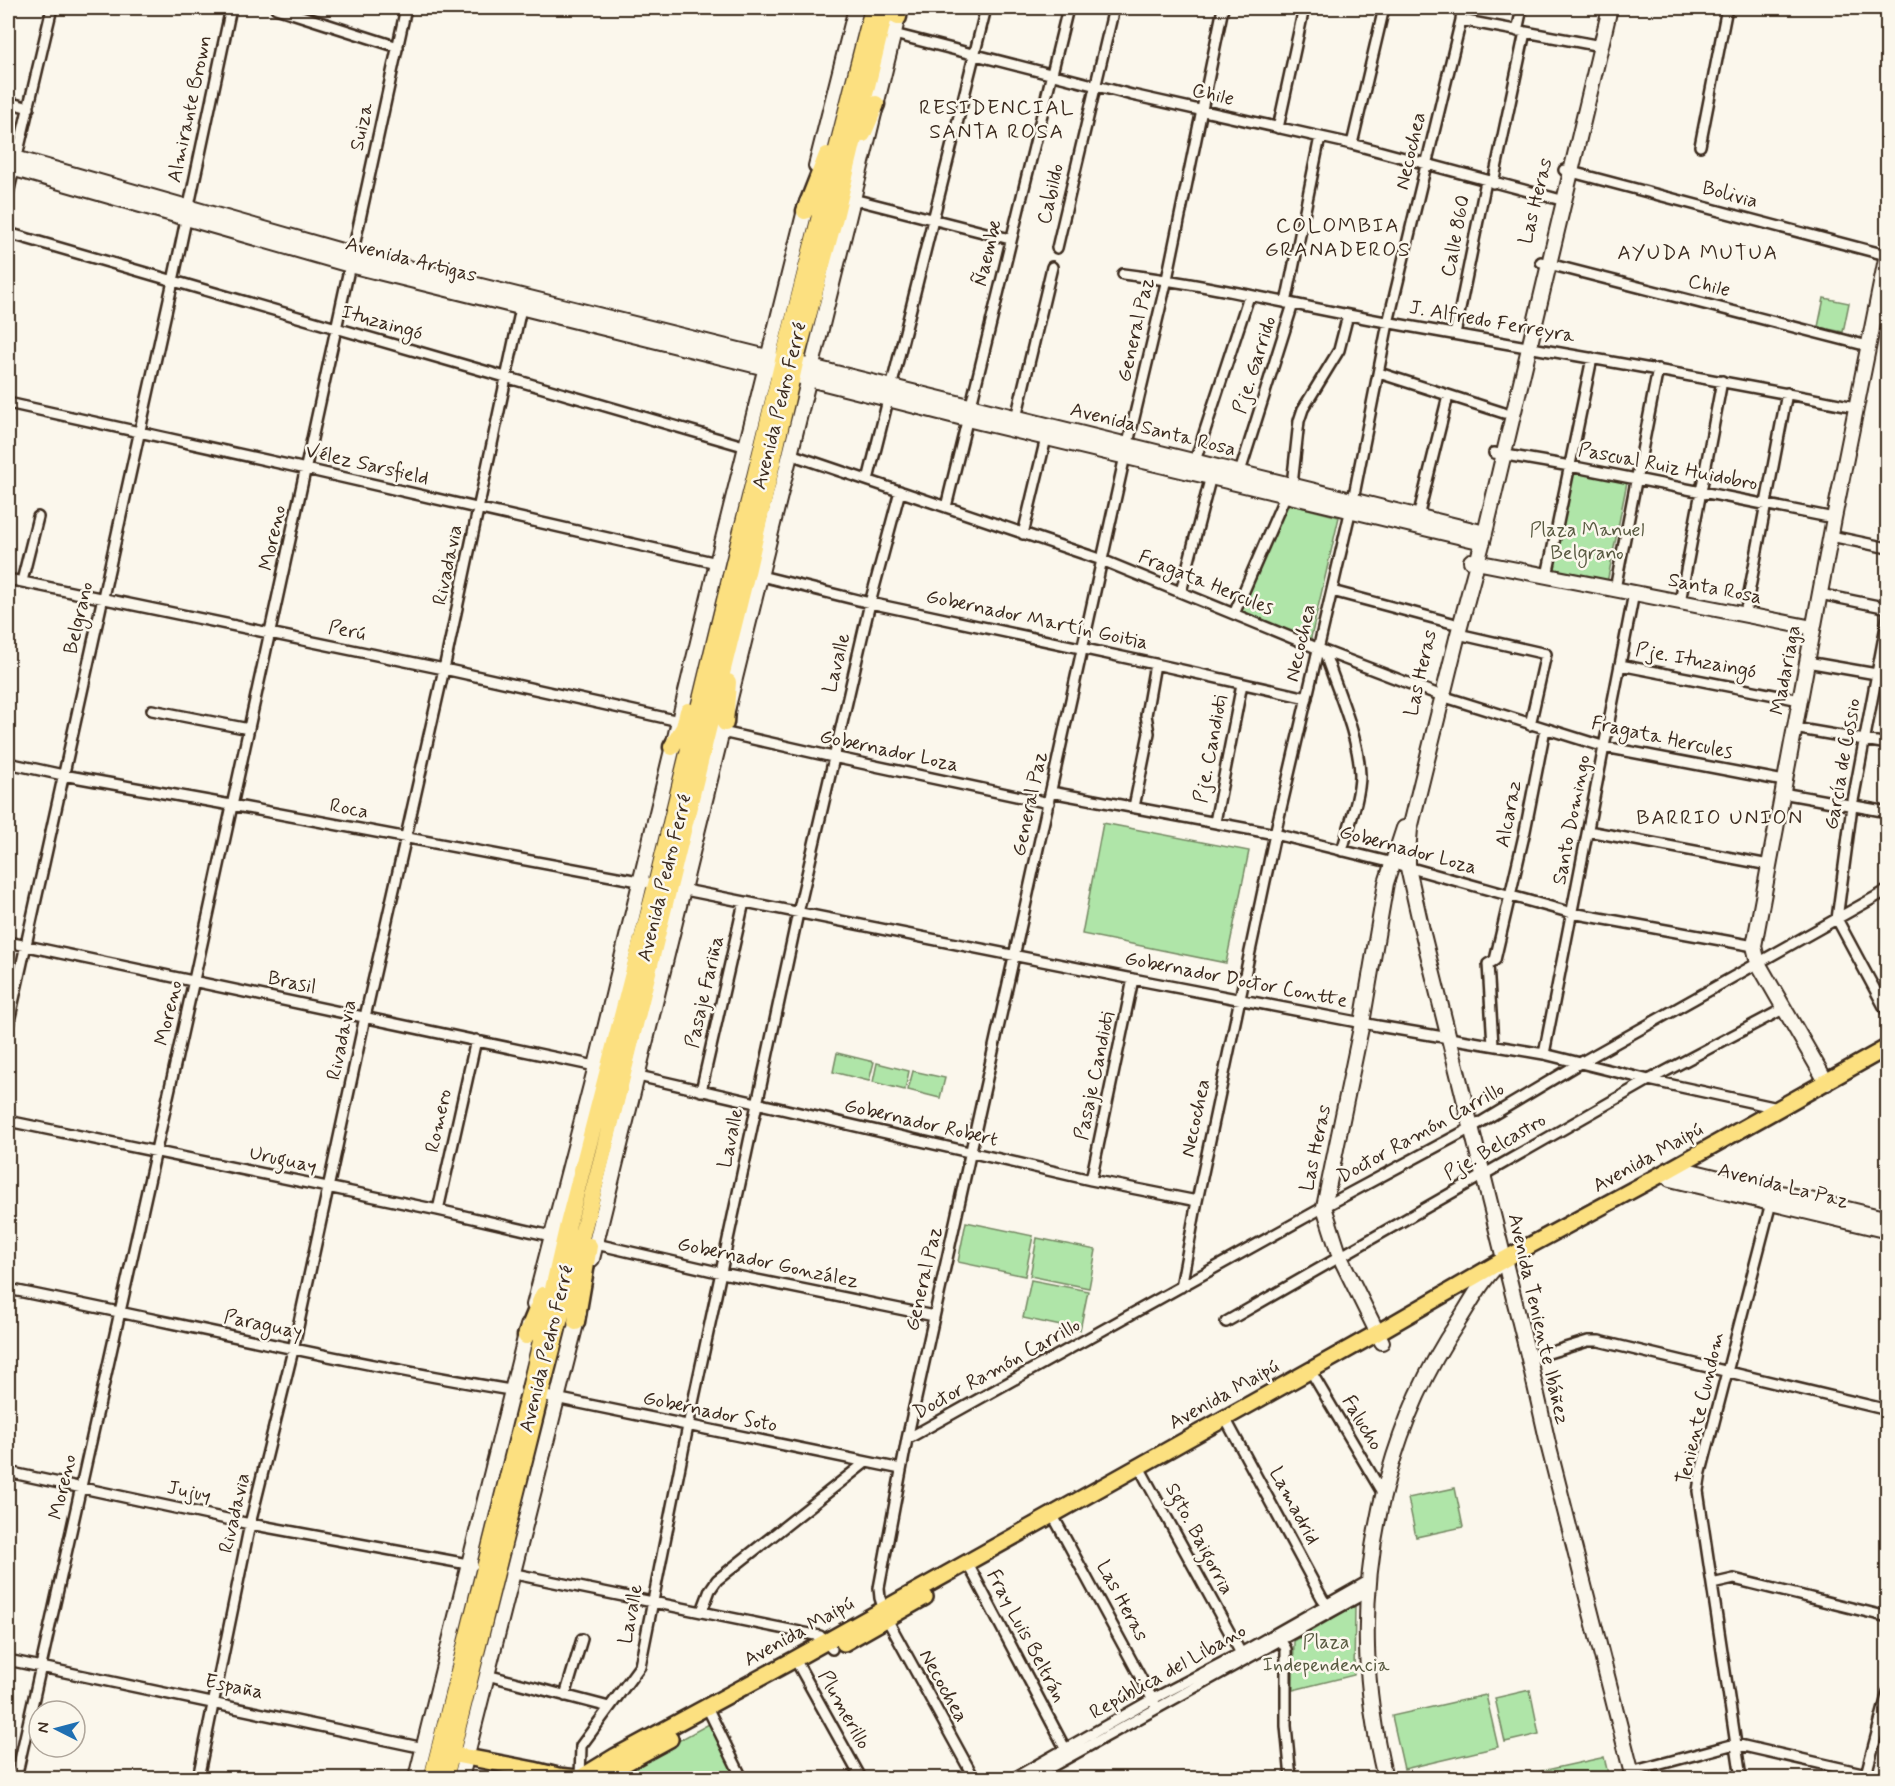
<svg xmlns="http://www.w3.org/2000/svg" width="1895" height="1786" font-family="Mynerve,sans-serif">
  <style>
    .green { fill: #afe5a8; stroke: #758863; stroke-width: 1.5 }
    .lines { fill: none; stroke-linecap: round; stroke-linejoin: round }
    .street-casing { stroke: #3b2a1e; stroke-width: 14 }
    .secondary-casing { stroke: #3b2a1e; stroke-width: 18 }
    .primary-casing { stroke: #3b2a1e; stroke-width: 20 }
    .highway-casing { stroke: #3b2a1e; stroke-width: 21 }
    .street { stroke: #fbf7ec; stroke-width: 9 }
    .secondary { stroke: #fbf7ec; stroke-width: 14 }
    .primary { stroke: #fce080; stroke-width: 15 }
    .highway { stroke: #fce080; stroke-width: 16 }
    .labels { text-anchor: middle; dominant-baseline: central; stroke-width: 5; stroke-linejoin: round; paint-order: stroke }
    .street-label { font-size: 20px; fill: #3b2a1e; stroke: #fbf7ec }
    .park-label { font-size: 20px; fill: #585940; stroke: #fbf7ec }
    .neighbourhood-label { font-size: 21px; letter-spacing: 1.5px; fill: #3b2a1e; stroke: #fbf7ec }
  </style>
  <rect width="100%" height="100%" fill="#fbf7ec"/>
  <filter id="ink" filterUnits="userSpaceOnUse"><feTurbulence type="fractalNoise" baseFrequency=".0167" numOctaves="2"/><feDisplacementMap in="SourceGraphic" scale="12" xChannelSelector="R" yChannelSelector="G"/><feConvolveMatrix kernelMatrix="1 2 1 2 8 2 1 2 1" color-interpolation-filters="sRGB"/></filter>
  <g filter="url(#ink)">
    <!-- green -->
    <path class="green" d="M1824,298L1849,303L1843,332L1818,327Z
      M1573,469L1627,482L1607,583L1552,571Z
      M1284,503L1339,517L1310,642L1240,613Z
      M1103,823L1249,851L1226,963L1082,934Z
      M837,1053L874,1062L869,1081L833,1072Z
      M877,1063L909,1071L905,1090L873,1082Z
      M913,1071L945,1078L940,1098L908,1090Z
      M966,1222L1033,1236L1025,1276L958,1262Z
      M1037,1238L1096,1250L1089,1288L1030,1276Z
      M1031,1280L1088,1291L1080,1330L1023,1318Z
      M1455,1488L1463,1527L1416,1537L1408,1498Z
      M1355,1605L1354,1675L1293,1690L1294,1641Z
      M1530,1690L1539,1734L1505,1742L1495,1698Z
      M1486,1695L1498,1747L1404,1769L1392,1716Z
      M709,1724L737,1778H642L637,1775L634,1768L638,1763Z
      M1604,1757L1609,1778H1510L1601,1758Z"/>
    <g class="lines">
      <defs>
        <path id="street" d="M276,8L398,47
          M1461,20L1601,46
          M1517,31L1522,8
          M890,33L1132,95L1352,144L1565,201
          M8,102L29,108
          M1278,128L1304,8
          M1352,144L1384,8
          M1700,146L1727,8
          M1564,170L1886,255
          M1493,183L1525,32
          M8,194L52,8
          M853,199L1010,239
          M8,233L747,447
          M1057,248L1114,8
          M1541,262L1868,346
          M1123,274C1213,285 1301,307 1391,323C1546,351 1701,376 1855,407
          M1286,303L1320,137
          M1455,334L1486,181
          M1379,373L1504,413
          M8,403L306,469L717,563
          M1016,418L1052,267
          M1494,453L1570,466L1834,518
          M790,454L1102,560L1324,651L1442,696L1605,747L1784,781
          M1195,461L1249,296
          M1240,472L1293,304
          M868,480L986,8
          M946,507L1068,8
          M1417,521L1448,396
          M1023,534L1047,434
          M1831,536L1888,548
          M761,576L870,603L1155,664L1307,698
          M1547,576L1592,358
          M8,579L444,669L679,721
          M22,581L38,517
          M1615,589L1658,369
          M1332,591L1452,623
          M1181,592L1212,472
          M1820,594L1888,608
          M1680,602L1722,381
          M1234,614L1286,494L1292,485L1299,421L1303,409L1339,350L1348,315
          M1745,614L1787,393
          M1888,615L1852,806L1837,919L1888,1014
          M1458,634L1546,654L1530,725
          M1324,651C1336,688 1359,736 1360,775C1360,798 1348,828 1342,851
          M1807,662L1888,676
          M1620,665L1800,700
          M152,710L249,729
          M1794,728L1888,744
          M722,732L833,757L1049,803
          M8,763L63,775L242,807L660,885
          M1051,792L1275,834L1393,863L1572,913L1754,946
          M1782,793L1888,812
          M1134,807L1149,733L1146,715L1155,664
          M1215,822L1242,684
          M1588,831L1769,865
          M680,889L1133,979L1378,1026L1544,1054L1649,1080L1778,1108
          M8,942L600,1067
          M8,1026L173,281L231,8
          M1493,1045L1488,964L1495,960L1525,831L1545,729
          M1544,1054L1634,593
          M634,1075L1091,1180L1197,1201
          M701,1091L744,902
          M8,1121L438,1210L551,1236
          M1091,1180L1133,979
          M438,1210L476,1040
          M596,1244L722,1273L934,1316
          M1181,1287L1197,1201L1275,834L1353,500L1388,323L1461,20L1462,8
          M8,1289C177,1323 346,1363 516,1391
          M1226,1322L1649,1080L1785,1008
          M1529,1359L1588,1341H1599L1888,1410
          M1310,1370L1383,1494
          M536,1394L901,1469
          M1225,1418L1322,1598L1329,1608
          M907,1439L1324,1207L1471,1128L1580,1063L1888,890
          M1139,1467L1243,1657
          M8,1472L250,1524L473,1565
          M1052,1514L1155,1704
          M967,1562L1068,1754
          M510,1573L820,1636L832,1649
          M1712,1584L1734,1579L1888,1617
          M702,1611L710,1590L717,1580L866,1462
          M1278,1636L1286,1649V1726L1291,1778
          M795,1659L861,1778
          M8,1660L424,1748
          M487,1675L609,1707
          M565,1696L582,1639
          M707,1707L742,1778
          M1631,1772L1735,1744L1884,1778
          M16,1778L194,980L406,8
          M198,1778L250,1524L293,1350L365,1017L444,669L521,308
          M580,1778L581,1746L640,1666L688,1426L798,913L870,603L900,491
          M974,1778L887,1619L880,1598L879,1588L907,1439L1125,456L1167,279L1223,8
          M1014,1778L1153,1699L1241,1653L1370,1580
          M1031,1778L1369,1591
          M1741,1778L1698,1491L1701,1472L1772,1199
          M1865,1778L1888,1692"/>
        <path id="secondary" d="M1610,8L1485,533L1458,634L1410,829L1408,852V868L1421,926L1529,1359L1549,1448L1633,1778
          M8,156L352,254L775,359
          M816,166L856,8
          M8,167L350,265L774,370
          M803,365L1485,533
          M801,377L967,419L1483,542
          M1471,561L1813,628
          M1827,1083L1758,963L1754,946L1834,518L1888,249
          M1674,1167L1888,1219
          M1670,1179L1888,1231
          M592,1259L900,8
          M534,1305L596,1066L717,563L807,202
          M1382,1342L1340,1257L1324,1207L1362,1023L1386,883L1404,828
          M416,1778L528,1326
          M461,1778L579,1312
          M1385,1778C1375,1736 1368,1691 1367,1647C1364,1534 1395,1416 1458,1322C1470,1304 1481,1281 1497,1266"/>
        <path id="primary" d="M844,1643L925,1597
          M440,1752L534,1770L558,1776L578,1778
          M580,1778L616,1756L795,1659L1377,1333L1505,1259L1660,1175L1888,1047
          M598,1778L670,1739"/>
        <path id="highway" d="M898,17L899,8
          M863,134L876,104
          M805,211L827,155
          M725,723L728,682
          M672,747L684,727L688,711
          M576,1322L589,1246
          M526,1336L543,1295
          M432,1778L529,1393L568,1224L656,885L783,361L873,8
          M445,1778L540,1395L603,1154L748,568L795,363L835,217L886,8"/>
      </defs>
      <!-- street casing -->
      <use href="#street" class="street-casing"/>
      <!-- secondary casing -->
      <use href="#secondary" class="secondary-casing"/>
      <!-- primary casing -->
      <use href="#primary" class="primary-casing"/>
      <!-- highway casing -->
      <use href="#highway" class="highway-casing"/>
      <!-- street -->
      <use href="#street" class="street"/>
      <!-- secondary -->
      <use href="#secondary" class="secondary"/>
      <!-- primary -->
      <use href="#primary" class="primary"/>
      <!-- highway -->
      <use href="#highway" class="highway"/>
    </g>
  </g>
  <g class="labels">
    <!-- street labels -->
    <g class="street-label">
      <text transform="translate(1213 95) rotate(13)">Chile</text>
      <text transform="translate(190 109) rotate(-78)">Almirante Brown</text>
      <text transform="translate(362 127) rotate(-78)">Suiza</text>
      <text transform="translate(1411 151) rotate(-77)">Necochea</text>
      <text transform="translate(1051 194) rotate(-77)">Cabildo</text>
      <text transform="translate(1730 195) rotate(15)">Bolivia</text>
      <text transform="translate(1536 201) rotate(-76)">Las Heras</text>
      <text transform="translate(1456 236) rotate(-79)">Calle 860</text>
      <text transform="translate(988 253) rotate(-76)">Ñaembe</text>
      <text transform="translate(411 260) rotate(14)">Avenida Artigas</text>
      <text transform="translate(1709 286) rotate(14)">Chile</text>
      <text transform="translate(1492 322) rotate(10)">J. Alfredo Ferreyra</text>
      <text transform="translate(382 323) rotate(16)">Ituzaingó</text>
      <text transform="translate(1136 330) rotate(-77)">General Paz</text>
      <text transform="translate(1255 365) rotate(-72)">Pje. Garrido</text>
      <text transform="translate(780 406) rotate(-76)">Avenida Pedro Ferré</text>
      <text transform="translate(1153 430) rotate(14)">Avenida Santa Rosa</text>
      <text transform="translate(367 465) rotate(13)">Vélez Sarsfield</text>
      <text transform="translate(1668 467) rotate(11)">Pascual Ruiz Huidobro</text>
      <text transform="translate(273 538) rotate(-78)">Moreno</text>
      <text transform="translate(448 565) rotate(-78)">Rivadavia</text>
      <text transform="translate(1206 583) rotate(22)">Fragata Hercules</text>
      <text transform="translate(1715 589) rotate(11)">Santa Rosa</text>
      <text transform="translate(79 618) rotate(-77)">Belgrano</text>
      <text transform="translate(1037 620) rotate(12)">Gobernador Martín Goitia</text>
      <text transform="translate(347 631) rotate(12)">Perú</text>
      <text transform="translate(1301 643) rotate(-77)">Necochea</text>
      <text transform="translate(1696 661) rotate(11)">Pje. Ituzaingó</text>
      <text transform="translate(837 663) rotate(-76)">Lavalle</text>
      <text transform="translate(1786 670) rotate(-79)">Madariaga</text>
      <text transform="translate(1421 673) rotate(-77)">Las Heras</text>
      <text transform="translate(1662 738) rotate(12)">Fragata Hercules</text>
      <text transform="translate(1211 749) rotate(-79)">Pje. Candioti</text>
      <text transform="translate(889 751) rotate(12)">Gobernador Loza</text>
      <text transform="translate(1843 764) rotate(-80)">García de Cossio</text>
      <text transform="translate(1030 804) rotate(-78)">General Paz</text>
      <text transform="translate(349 809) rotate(11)">Roca</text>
      <text transform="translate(1509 814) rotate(-79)">Alcaraz</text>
      <text transform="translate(1572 820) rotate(-79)">Santo Domingo</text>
      <text transform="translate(1408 850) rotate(15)">Gobernador Loza</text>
      <text transform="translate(665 878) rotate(-76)">Avenida Pedro Ferré</text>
      <text transform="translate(1236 980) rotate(11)">Gobernador Doctor Contte</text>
      <text transform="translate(292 983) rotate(12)">Brasil</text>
      <text transform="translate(705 992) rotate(-77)">Pasaje Fariña</text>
      <text transform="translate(169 1013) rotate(-77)">Moreno</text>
      <text transform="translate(342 1040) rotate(-78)">Rivadavia</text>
      <text transform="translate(1095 1076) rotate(-78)">Pasaje Candioti</text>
      <text transform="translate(1196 1118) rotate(-78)">Necochea</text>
      <text transform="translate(439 1121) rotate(-78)">Romero</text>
      <text transform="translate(921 1123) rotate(13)">Gobernador Robert</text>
      <text transform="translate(1421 1133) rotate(-29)">Doctor Ramón Carrillo</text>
      <text transform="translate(731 1138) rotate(-78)">Lavalle</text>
      <text transform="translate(1495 1147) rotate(-30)">Pje. Belcastro</text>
      <text transform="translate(1316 1148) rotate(-78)">Las Heras</text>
      <text transform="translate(1648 1158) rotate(-29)">Avenida Maipú</text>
      <text transform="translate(283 1160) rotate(12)">Uruguay</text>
      <text transform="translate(1783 1186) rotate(14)">Avenida La Paz</text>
      <text transform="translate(768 1263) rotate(12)">Gobernador González</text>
      <text transform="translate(924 1279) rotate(-77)">General Paz</text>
      <text transform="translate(1538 1319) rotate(77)">Avenida Teniente Ibáñez</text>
      <text transform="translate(263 1325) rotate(12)">Paraguay</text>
      <text transform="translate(547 1349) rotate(-76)">Avenida Pedro Ferré</text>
      <text transform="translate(997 1369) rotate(-29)">Doctor Ramón Carrillo</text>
      <text transform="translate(1224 1395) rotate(-29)">Avenida Maipú</text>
      <text transform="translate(1701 1408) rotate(-77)">Teniente Cundom</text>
      <text transform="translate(710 1412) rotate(12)">Gobernador Soto</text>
      <text transform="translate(1362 1423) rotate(59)">Falucho</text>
      <text transform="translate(63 1487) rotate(-77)">Moreno</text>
      <text transform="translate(189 1492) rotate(12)">Jujuy</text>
      <text transform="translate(1294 1506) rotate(62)">Lamadrid</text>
      <text transform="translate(235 1513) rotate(-77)">Rivadavia</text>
      <text transform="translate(1199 1539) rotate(62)">Sgto. Baigorria</text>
      <text transform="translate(1122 1601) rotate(62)">Las Heras</text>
      <text transform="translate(631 1614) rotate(-79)">Lavalle</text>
      <text transform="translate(799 1632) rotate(-29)">Avenida Maipú</text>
      <text transform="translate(1026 1636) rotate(62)">Fray Luis Beltrán</text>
      <text transform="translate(1168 1672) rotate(-29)">República del Libano</text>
      <text transform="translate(943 1686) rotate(61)">Necochea</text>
      <text transform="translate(234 1687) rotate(12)">España</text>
      <text transform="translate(844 1710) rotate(61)">Plumerillo</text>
    </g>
    <!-- park labels -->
    <g class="park-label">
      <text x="1587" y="530">Plaza Manuel<tspan x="1587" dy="23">Belgrano</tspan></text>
      <text x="1326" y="1642">Plaza<tspan x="1326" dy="23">Independencia</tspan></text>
    </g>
    <!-- neighbourhood labels -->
    <g class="neighbourhood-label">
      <text x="997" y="108">RESIDENCIAL<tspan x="997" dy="24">SANTA ROSA</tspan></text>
      <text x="1338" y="226">COLOMBIA<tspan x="1338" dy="24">GRANADEROS</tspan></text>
      <text x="1698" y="253">AYUDA MUTUA</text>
      <text x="1720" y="818">BARRIO UNION</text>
    </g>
  </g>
  <!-- margin -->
  <rect width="1895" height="1786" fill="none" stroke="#fbf7ec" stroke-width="30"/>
  <rect x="15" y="15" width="1865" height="1756" fill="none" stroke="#3b2a1e" stroke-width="2" filter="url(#ink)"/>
  <!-- north arrow -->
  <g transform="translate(57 1729) rotate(276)"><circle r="28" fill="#fbf7ec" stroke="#aea59a" stroke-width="1.5"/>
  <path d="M0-4.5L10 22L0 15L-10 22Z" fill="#1f6fb2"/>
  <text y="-9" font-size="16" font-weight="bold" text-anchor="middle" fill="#3b2a1e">N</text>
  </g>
</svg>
